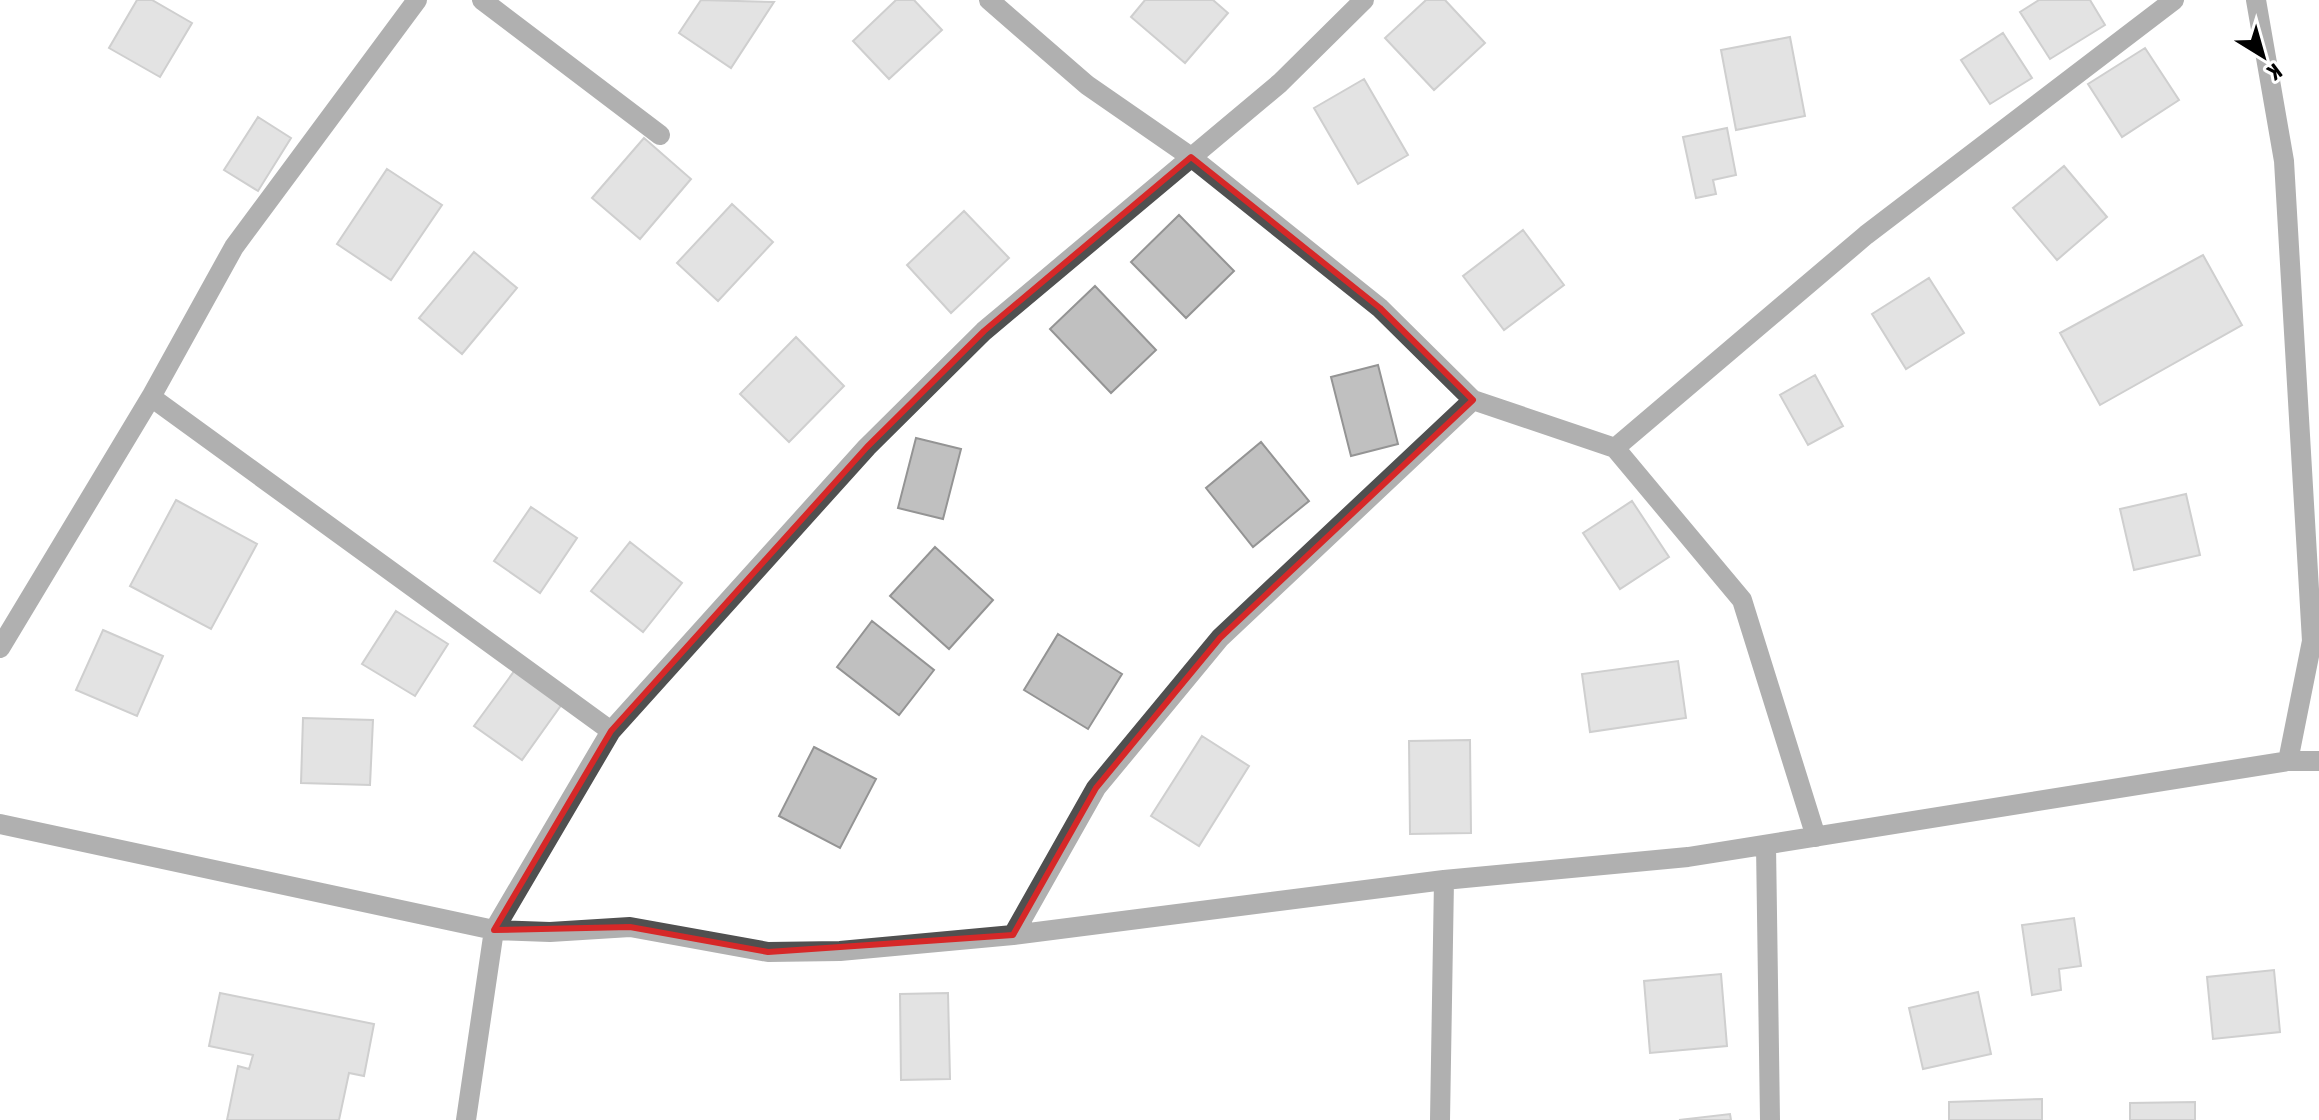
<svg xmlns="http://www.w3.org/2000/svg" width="2319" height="1120" font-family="'Asap Condensed',sans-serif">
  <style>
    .building { fill: #c0c0c0; stroke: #949494; stroke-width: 2 }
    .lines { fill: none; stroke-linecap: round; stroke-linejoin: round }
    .minor { stroke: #505050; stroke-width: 20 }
    .marked { fill: none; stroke: #d62828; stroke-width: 6; stroke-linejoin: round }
  </style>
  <rect width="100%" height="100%" fill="#fff"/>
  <!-- building -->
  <path class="building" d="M137,0H152L192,23L160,77L109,48Z
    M701,0L774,2L731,68L679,33Z
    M896,0H914L942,30L889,79L853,41Z
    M1145,0H1213L1228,13L1185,63L1131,17Z
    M1426,0H1445L1485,43L1434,90L1385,38Z
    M2039,0H2090L2105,25L2050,59L2020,12Z
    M2003,33L2032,78L1990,104L1961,60Z
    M1790,37L1805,116L1736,130L1721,50Z
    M2145,48L2179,100L2122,137L2088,84Z
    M1364,79L1408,155L1358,184L1314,108Z
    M258,117L291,138L258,191L224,170Z
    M1727,128L1736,175L1713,180L1716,194L1696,198L1683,137Z
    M644,138L691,179L640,239L592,198Z
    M2064,166L2107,217L2057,260L2013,208Z
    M387,169L442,205L391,280L337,244Z
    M732,204L773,242L718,301L677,263Z
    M964,211L1009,258L951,313L907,265Z
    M1179,215L1234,271L1186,318L1131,262Z
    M1523,230L1564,285L1504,330L1463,276Z
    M474,252L517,288L462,354L419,318Z
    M2203,255L2242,325L2100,405L2060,333Z
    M1929,278L1964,333L1906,369L1872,314Z
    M1095,286L1156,350L1111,393L1050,329Z
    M796,337L844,386L789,442L740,394Z
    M1378,365L1398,444L1351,456L1331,377Z
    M1815,375L1843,426L1808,445L1780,395Z
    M916,438L961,449L943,519L898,508Z
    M1261,442L1309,501L1253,547L1206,488Z
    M2186,494L2200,555L2134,570L2120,509Z
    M176,500L257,544L211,629L130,586Z
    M1632,501L1669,557L1620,589L1583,533Z
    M531,507L577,538L540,593L494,561Z
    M630,542L682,583L643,632L591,591Z
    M935,547L993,600L949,649L890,596Z
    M396,611L448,644L415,696L362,664Z
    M872,621L934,670L899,715L837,667Z
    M103,630L163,656L137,716L76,690Z
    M1058,634L1122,674L1088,729L1024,690Z
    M1678,661L1686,718L1590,732L1582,674Z
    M515,670L562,704L522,760L474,726Z
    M303,718L373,720L370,785L301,783Z
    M1202,736L1249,766L1199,846L1151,816Z
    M1470,740L1471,833L1410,834L1409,741Z
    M814,747L876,779L840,848L779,816Z
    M2074,918L2081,966L2059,969L2061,990L2032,995L2022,925Z
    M2274,970L2280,1032L2213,1039L2207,977Z
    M1721,974L1727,1046L1650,1053L1644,981Z
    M1978,992L1991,1054L1923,1069L1909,1008Z
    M220,993L374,1024L364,1076L349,1073L339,1120H227L238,1066L249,1069L253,1055L209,1046Z
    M948,993L950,1079L901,1080L900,994Z
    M2042,1099V1120H1949V1102Z
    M2195,1102V1120H2130V1103Z
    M1730,1114L1731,1120H1679Z"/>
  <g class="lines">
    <!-- minor -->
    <path class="minor" d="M482,0L660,135
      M989,0L1087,85L1191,157L1380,308L1473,400L1615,448L1742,600L1816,837
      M1364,0L1280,83L984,331L867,447L611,731L494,930L550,932L630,927L768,952L840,951L1013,935L1444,880L1688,857L2288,761H2319
      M2256,0L2284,161L2312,641L2288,761
      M151,397L611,731
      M1615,448L1866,235L2174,0
      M0,648L151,397L234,247L417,0
      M0,824L494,930L466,1120
      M1766,845L1770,1120
      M1013,935L1096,788L1220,638L1473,400
      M1440,1120L1444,880"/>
  </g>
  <!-- marked area -->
  <path d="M0 0H2319V1120H0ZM1191,157L1380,308L1473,400L1220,638L1096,788L1013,935L768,952L630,927L494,930L611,731L867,447L984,331Z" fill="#fff" fill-opacity=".55" fill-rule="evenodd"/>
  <path class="marked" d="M1191,157L1380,308L1473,400L1220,638L1096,788L1013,935L768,952L630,927L494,930L611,731L867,447L984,331Z"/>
  <!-- north arrow -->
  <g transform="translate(2263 56) rotate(143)" stroke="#ffffff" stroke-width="6" paint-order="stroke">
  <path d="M0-6L14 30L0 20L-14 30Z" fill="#000000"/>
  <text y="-12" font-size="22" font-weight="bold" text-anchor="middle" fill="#000000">K</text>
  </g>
</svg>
